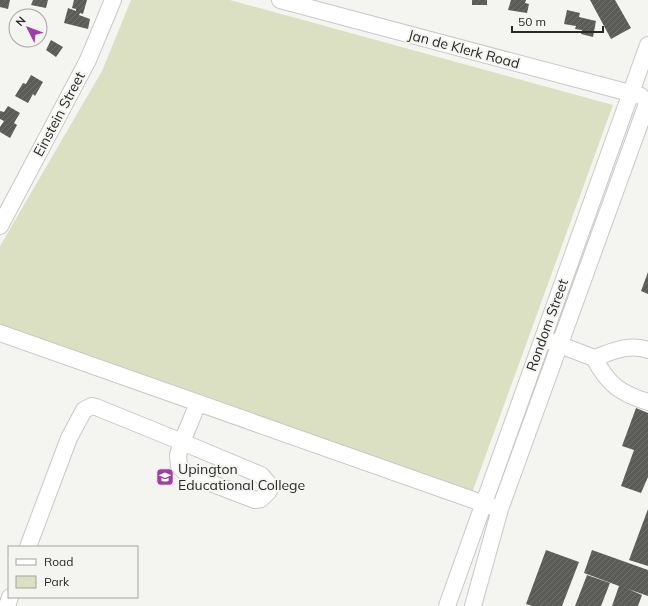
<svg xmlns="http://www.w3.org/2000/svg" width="648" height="606" font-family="Mulish,sans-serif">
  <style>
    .green { fill: #dbe0c2 }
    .building { fill: url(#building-hatch) }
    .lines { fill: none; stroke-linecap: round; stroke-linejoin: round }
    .minor-casing { stroke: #c8c9c5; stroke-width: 18 }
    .minor { stroke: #fff; stroke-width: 16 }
    .labels { text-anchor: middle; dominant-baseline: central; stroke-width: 4; stroke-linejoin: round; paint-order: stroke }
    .street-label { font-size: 14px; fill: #292928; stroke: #f4f5f1 }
    .poi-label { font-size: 14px; fill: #292928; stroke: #f4f5f1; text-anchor: start }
  </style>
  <defs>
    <pattern id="building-hatch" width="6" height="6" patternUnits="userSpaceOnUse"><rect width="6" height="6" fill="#5b5b58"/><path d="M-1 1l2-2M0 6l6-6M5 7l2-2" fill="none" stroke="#6f6f6c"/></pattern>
  </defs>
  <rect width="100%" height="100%" fill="#f4f5f1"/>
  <!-- green -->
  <path class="green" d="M131,0H230L613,105L472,493L0,324V246L102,71Z"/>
  <!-- building -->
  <path class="building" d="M0,0H10L8,9L0,7Z
    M33,0H48L46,8L31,5Z
    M74,0H87L83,14L80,13L79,15L90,19L88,29L64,23L68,8L76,11V9L72,8Z
    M472,0H487V5H472Z
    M511,0H526L525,3L529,4L527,13L508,10Z
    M590,0H615L631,28L611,39Z
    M567,10L580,13L579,17L596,21L593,37L581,34L582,30L575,29L576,26L564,24Z
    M51,40L63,47L56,57L46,50Z
    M31,75L43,82L35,96L33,94L28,103L15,96L23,83L26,84Z
    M8,106L20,113L14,123L17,125L10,138L0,132V127L4,121L0,119V111L4,112Z
    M648,272V294L641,291Z
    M636,408L648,413V477L641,493L621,486L634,450L622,446Z
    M648,509V566L629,560Z
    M546,550L579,562L562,606H532L526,604Z
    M592,550L648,570V596L628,589L642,595L638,606H612L619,586L584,573Z
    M587,575L610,583L601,606H575Z"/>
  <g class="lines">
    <defs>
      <path id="minor" d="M280,0L641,96
        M0,226L88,60L113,0
        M0,333L493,507
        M550,341L594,358C608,384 619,393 648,402
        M594,358C612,352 628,343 648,350
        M182,442L261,475L269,484V491L261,499L255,500L187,474L179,466L178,455Z
        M28,547L69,438L84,410L92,406L96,407L182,442L198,403
        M7,606L10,597
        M447,606L648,45
        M473,606L500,509L648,101"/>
    </defs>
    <!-- minor casing -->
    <use href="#minor" class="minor-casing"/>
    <!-- minor -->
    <use href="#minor" class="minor"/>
  </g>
  <!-- icons -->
  <defs>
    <symbol id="university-square" viewBox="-11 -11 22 22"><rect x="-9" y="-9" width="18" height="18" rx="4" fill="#9f3ea5" stroke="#f4f5f1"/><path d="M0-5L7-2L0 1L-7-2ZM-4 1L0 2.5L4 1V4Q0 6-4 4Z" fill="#fff"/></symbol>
  </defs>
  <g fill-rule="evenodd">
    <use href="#university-square" x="155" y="467" width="20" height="20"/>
  </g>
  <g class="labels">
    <!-- street labels -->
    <g class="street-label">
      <text transform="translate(464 49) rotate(15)">Jan de Klerk Road</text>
      <text transform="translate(59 114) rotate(-62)">Einstein Street</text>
      <text transform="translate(547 325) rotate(-70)">Rondom Street</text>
    </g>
    <!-- poi labels -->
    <g class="poi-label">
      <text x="178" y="469">Upington<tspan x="178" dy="16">Educational College</tspan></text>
    </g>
  </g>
  <!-- legend -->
  <rect x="8" y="546" width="130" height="52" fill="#f4f5f1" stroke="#a3a3a1"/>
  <rect x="16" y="559" width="20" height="6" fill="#ffffff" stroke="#a3a3a1"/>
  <text x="44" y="566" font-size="12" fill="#292928">Road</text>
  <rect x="16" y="576" width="20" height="12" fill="#dbe0c2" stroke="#a3a3a1"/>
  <text x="44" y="586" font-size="12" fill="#292928">Park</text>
  <!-- north arrow -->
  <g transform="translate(28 28) rotate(312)"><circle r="19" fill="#f4f5f1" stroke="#a3a3a1"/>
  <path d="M0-3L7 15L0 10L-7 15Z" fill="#9f3ea5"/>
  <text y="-6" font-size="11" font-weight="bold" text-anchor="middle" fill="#292928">N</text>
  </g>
  <!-- scale -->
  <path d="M512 26v6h91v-6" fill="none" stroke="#292928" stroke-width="2"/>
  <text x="518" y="26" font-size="12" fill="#292928" stroke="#f4f5f1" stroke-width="3" paint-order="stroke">50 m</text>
</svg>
